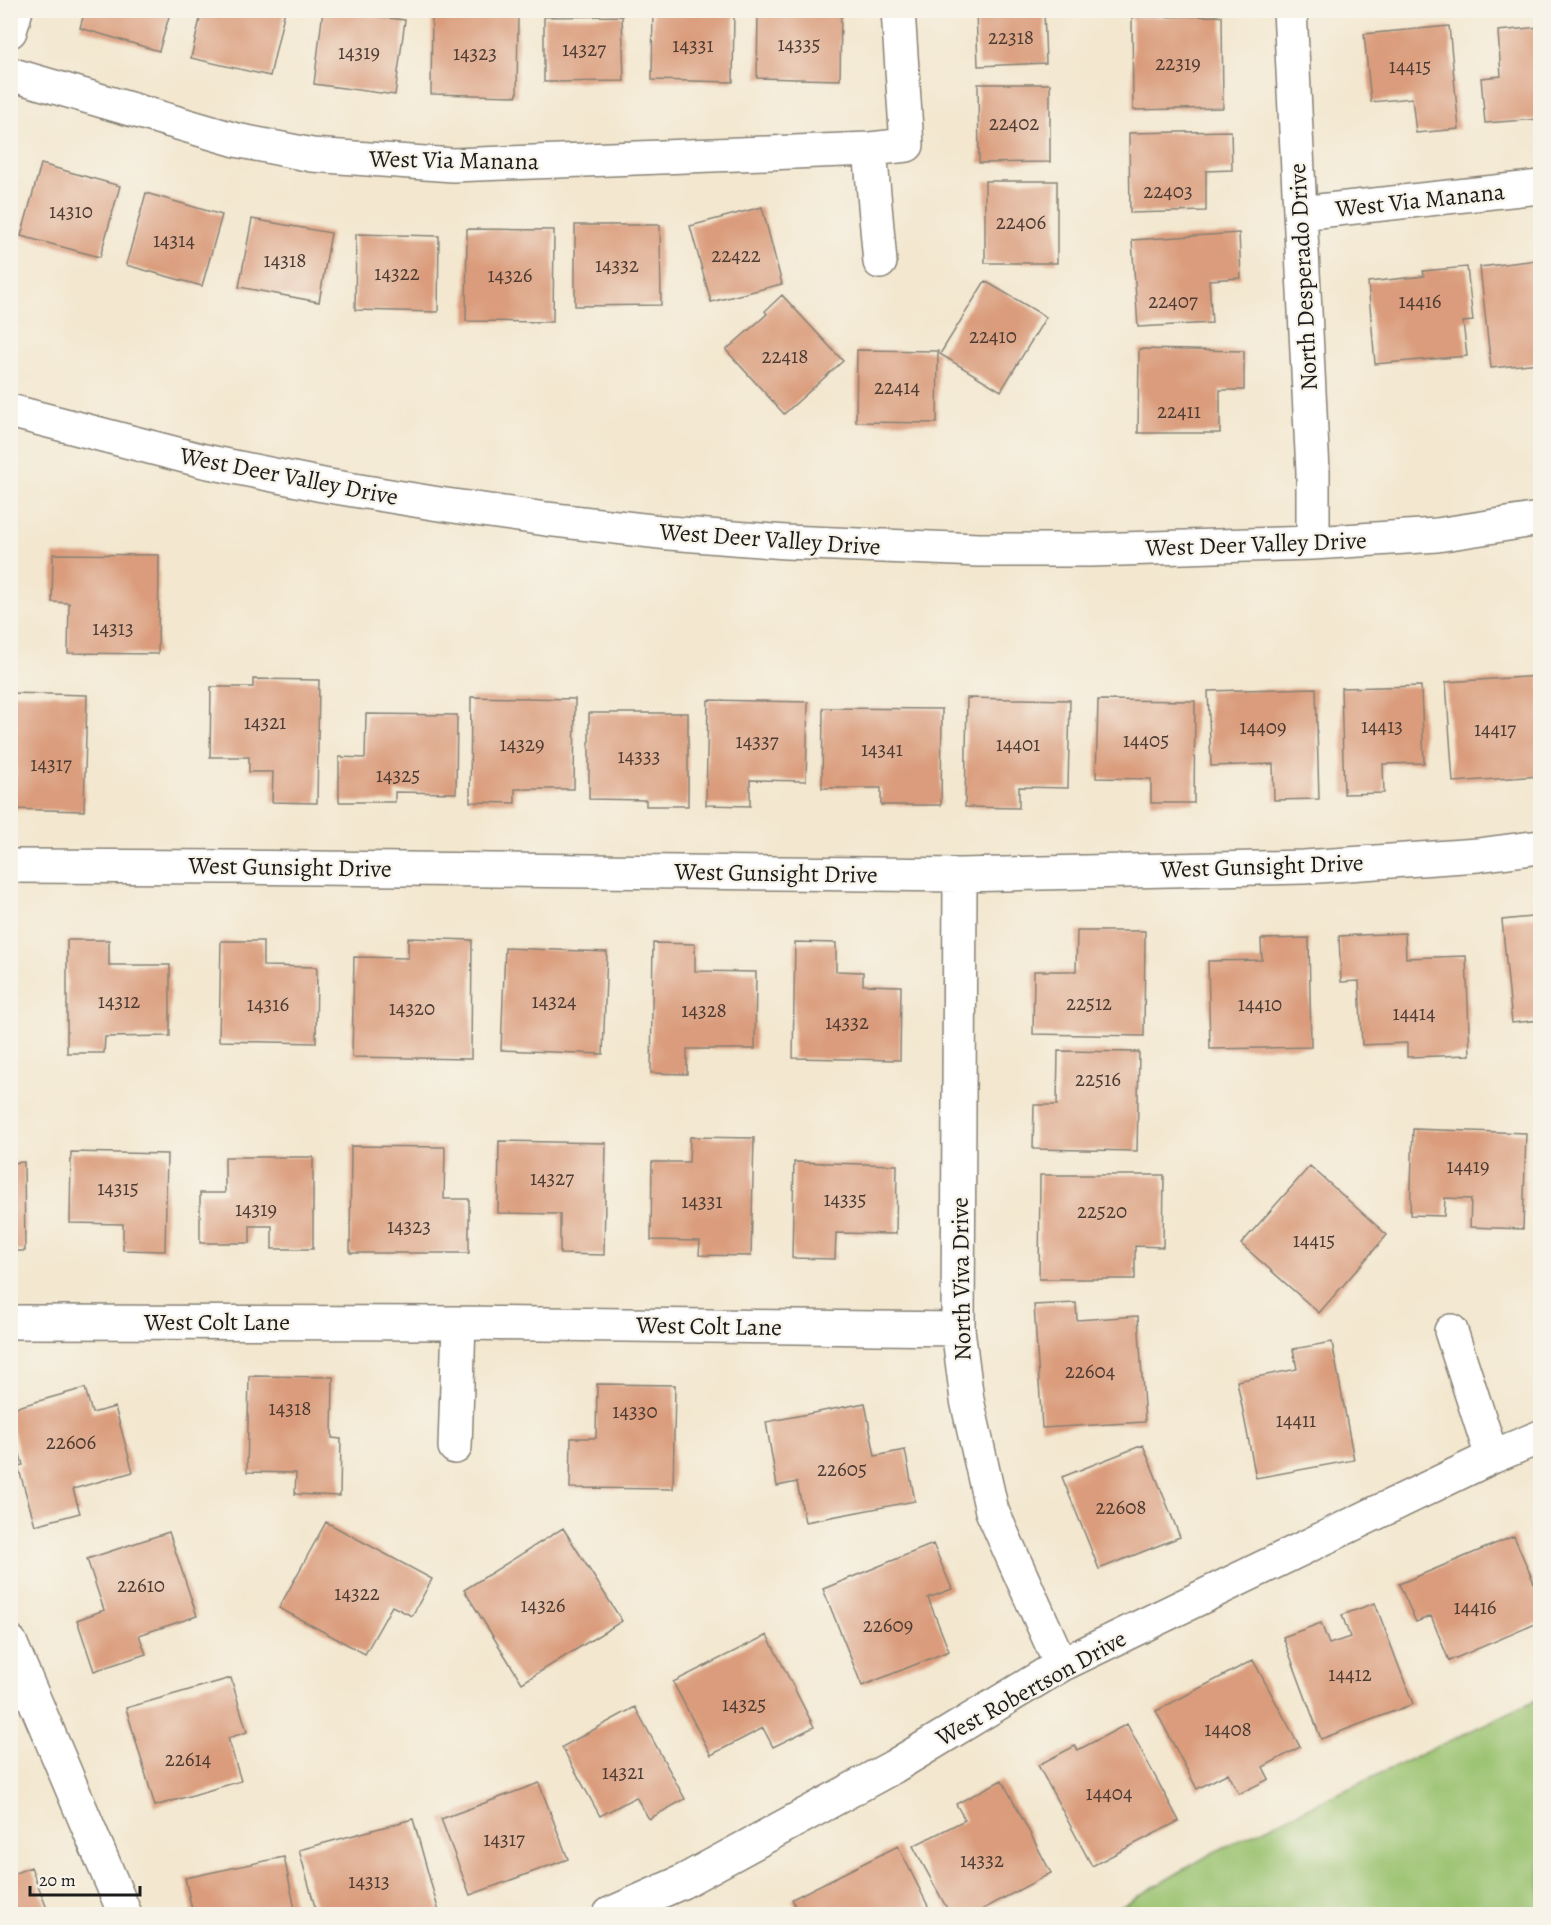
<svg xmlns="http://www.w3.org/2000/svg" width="1551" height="1925" font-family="Alegreya,serif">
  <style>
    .green { fill: #98c16d; stroke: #5a6e44; stroke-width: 1.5 }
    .building { fill: #da9c7b }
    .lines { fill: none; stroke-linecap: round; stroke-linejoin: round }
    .minor-casing { stroke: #888276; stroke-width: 36 }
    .minor { stroke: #fff; stroke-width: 33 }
    .labels { text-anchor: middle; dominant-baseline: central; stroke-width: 4.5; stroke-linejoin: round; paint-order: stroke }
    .number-label { font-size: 21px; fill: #4c3c34 }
    .street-label { font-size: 24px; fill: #1c1c1c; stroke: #f7f3e8 }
  </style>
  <rect width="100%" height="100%" fill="#f7f3e8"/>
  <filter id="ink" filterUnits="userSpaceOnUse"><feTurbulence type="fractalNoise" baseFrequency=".0167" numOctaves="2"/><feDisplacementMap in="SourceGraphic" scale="12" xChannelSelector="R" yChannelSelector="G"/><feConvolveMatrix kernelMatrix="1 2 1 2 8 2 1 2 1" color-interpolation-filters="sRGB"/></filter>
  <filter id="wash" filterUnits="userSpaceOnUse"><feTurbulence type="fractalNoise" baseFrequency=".008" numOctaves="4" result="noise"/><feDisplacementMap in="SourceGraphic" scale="24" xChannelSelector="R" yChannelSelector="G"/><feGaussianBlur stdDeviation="1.35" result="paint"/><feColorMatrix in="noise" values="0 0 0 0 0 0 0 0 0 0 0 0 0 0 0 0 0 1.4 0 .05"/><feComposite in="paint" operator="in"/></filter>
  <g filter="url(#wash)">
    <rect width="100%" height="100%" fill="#f3e7cf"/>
    <!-- green -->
    <path class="green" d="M1540,1698V1914H1107L1214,1852Z"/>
    <g id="blocks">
      <!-- building -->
      <path class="building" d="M85,10H171L159,51L80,28Z
        M202,10H285L270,76L191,58Z
        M323,10L405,20L395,95L314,84Z
        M653,10H734L733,82L652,80Z
        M758,10H841L840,80L757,78Z
        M976,10H1044L1046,63L978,66Z
        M432,11L518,12L517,96L431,94Z
        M622,16L624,81L544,82V17Z
        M1222,16L1223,108L1133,110L1132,17Z
        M1449,26L1459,129L1416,133L1412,98L1371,102L1364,34Z
        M1540,27V119L1485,123L1481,78L1501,76L1498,31Z
        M978,84H1050V162L979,163Z
        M1231,131L1232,170L1206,171V211L1130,213L1129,133Z
        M10,150L16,152L11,169H10Z
        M41,164L120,186L100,257L21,236Z
        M985,181H1057V263H985Z
        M146,193L222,215L202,286L126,265Z
        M762,207L782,284L711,302L690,226Z
        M252,219L331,233L319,302L239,287Z
        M575,225H660L661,305L575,306Z
        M467,229L554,230L553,322L466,321Z
        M1239,233L1241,278L1209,280L1212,323L1138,327L1132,240Z
        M356,234L439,236L438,312L355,310Z
        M1537,260V263H1540V363L1491,368L1480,267Z
        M1467,267L1473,321L1463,322L1467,356L1375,364L1368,282L1424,276L1423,271Z
        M985,281L1046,317L1001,391L940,354Z
        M782,295L843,361L784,414L726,350L767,314L765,311Z
        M1139,349L1244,351V390H1220V433H1138Z
        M857,350L938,351L937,423L856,422Z
        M53,554L159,555L158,654L68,653L69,603L52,602Z
        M1540,676V776L1453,782L1446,682Z
        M253,679L319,680L317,803L272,802L273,772H249V757H210L211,687H253Z
        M1421,686L1424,763L1383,764L1384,793L1344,794L1341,688Z
        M1316,688L1319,799L1274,800L1273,764L1211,766L1208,691Z
        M10,693L87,695L84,811L10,809V776H16V751H10Z
        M471,697L575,699L574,789H515V803L470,802Z
        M967,698L1070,700L1068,788L1019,787V808L965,807Z
        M708,700L808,702L806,781L750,780V806L706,805Z
        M1098,700L1195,701L1194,803H1151V779L1096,778Z
        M823,708L942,709L941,805H881V788H822Z
        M589,713H688V806H646V800L589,799Z
        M366,714L457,715L456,793L395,792V802H339V757L365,758Z
        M1540,916V1020L1512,1023L1502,920Z
        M1077,931H1145L1144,1036L1033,1034L1034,971H1076Z
        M1405,933L1406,958L1466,956L1470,1055L1407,1057V1043L1362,1045L1359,981L1341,982L1339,936Z
        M10,937L15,938L12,1032H10Z
        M408,938L472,940L471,1059L352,1057L354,957L408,958Z
        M1309,938L1311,1047L1210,1049L1208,961L1262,960L1261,939Z
        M67,940H109V965H170V1036L105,1037L104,1053H67Z
        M221,941H263V966L317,967L316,1043L219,1041Z
        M795,942L836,943V971L863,972V985L901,986L900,1060L793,1058Z
        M653,943L695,944V971L756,972L755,1049H687V1074L651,1073Z
        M505,948L607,952L603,1054L501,1050Z
        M1058,1051L1139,1052L1137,1151L1033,1149L1034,1105H1057Z
        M1413,1129L1526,1133L1523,1229L1470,1227L1471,1199L1445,1198L1444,1216L1410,1215Z
        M690,1137L754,1138L751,1256L699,1255L700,1241L651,1240L652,1162H689Z
        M499,1141L606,1143L604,1255L560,1254V1214L498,1213Z
        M351,1146L445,1147L444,1199H469V1253H350Z
        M71,1152L167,1154L165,1251L123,1250V1224L70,1223Z
        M225,1157H313V1249H272V1226H250V1243H200V1193H225Z
        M24,1162L25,1251H10V1163Z
        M794,1162L897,1165L896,1234L836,1233L835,1259L792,1258Z
        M1310,1166L1387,1235L1319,1313L1241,1244Z
        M1040,1175H1164L1163,1247L1135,1246V1279H1039Z
        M1076,1303L1077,1320L1138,1316L1145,1422L1042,1428L1034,1305Z
        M1332,1342L1354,1460L1256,1478L1237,1381L1297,1369L1293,1349Z
        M249,1376L333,1377L332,1438L341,1439L340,1496L295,1494L296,1473L247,1472Z
        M597,1384L675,1385L673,1489L570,1488L571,1438H596Z
        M85,1388L92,1413L115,1407L133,1472L73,1489L80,1513L35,1525L18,1466L23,1465L10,1420V1409Z
        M865,1403L875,1456L905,1450L915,1501L805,1522L797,1482L777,1486L766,1422Z
        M1143,1445L1180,1537L1099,1569L1062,1477Z
        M326,1522L432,1579L412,1616L392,1606L365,1654L279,1608Z
        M563,1528L622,1621L522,1683L464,1590Z
        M169,1532L197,1616L139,1635L146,1654L94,1671L77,1620L104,1610L87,1559Z
        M1514,1536L1540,1597V1622L1449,1661L1431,1616L1416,1622L1399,1584Z
        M933,1544L952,1589L928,1598L949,1651L862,1686L823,1589Z
        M1375,1603L1413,1704L1321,1739L1283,1637L1321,1623L1329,1644L1350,1637L1342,1615Z
        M767,1635L814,1727L773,1747L763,1728L711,1755L673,1682Z
        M1253,1660L1300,1747L1263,1767L1269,1779L1239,1794L1228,1773L1197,1789L1156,1711Z
        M231,1678L247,1732L228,1738L241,1781L155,1806L126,1708Z
        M635,1707L685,1799L649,1819L636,1797L600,1816L562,1747Z
        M1127,1724L1179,1821L1092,1866L1038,1765L1075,1746L1078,1750Z
        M1002,1780L1051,1873L974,1914H950L913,1846L965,1820L956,1804Z
        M539,1783L568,1859L470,1895L441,1819Z
        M413,1819L439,1912L431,1914H317L299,1850Z
        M898,1846L932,1914H799L792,1899Z
        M284,1857L296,1914H193L185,1878Z
        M31,1867L49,1914H10V1875Z"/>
    </g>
  </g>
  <g filter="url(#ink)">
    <use href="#blocks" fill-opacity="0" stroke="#888276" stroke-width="1.5"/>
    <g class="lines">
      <defs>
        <path id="minor" d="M1290,10L1313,472V543
          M10,31L16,10
          M10,74L236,140L312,155L453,165L870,149L907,145L898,10
          M870,149L880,262
          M1300,213L1540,187
          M10,411L204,461L323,485L439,504L546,519L669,533L786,542L979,550H1090L1313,543L1437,535L1540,519
          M10,866L231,867L960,875L1304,867L1478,855L1540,847
          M960,875L958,1329L967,1400L992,1511L1061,1665
          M10,1322L459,1323L958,1329
          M1451,1331L1492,1457
          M455,1447L459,1323
          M10,1642L125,1914
          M610,1914L682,1882L893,1767L1061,1665L1492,1457L1540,1437"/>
      </defs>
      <!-- minor casing -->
      <use href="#minor" class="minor-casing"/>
      <!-- minor -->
      <use href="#minor" class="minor"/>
    </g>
  </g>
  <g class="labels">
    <!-- number labels -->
    <g class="number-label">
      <text x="1011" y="37">22318</text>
      <text x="799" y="44">14335</text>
      <text x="693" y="45">14331</text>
      <text x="584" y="49">14327</text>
      <text x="359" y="52">14319</text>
      <text x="475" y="53">14323</text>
      <text x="1178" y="63">22319</text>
      <text x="1410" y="66">14415</text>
      <text x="1014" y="123">22402</text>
      <text x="1168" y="191">22403</text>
      <text x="71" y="211">14310</text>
      <text x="1021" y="222">22406</text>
      <text x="174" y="240">14314</text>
      <text x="736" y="255">22422</text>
      <text x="285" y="260">14318</text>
      <text x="617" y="265">14332</text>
      <text x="397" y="273">14322</text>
      <text x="510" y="275">14326</text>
      <text x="1173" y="301">22407</text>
      <text x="1420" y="301">14416</text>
      <text x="993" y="336">22410</text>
      <text x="785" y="356">22418</text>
      <text x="897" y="387">22414</text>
      <text x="1179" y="411">22411</text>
      <text x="113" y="628">14313</text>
      <text x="265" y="722">14321</text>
      <text x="1382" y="726">14413</text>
      <text x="1263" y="727">14409</text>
      <text x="1495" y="729">14417</text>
      <text x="1146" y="740">14405</text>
      <text x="757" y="741">14337</text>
      <text x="522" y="744">14329</text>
      <text x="1018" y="744">14401</text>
      <text x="882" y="749">14341</text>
      <text x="639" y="756">14333</text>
      <text x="51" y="764">14317</text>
      <text x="398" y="775">14325</text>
      <text x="119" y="1001">14312</text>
      <text x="554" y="1001">14324</text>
      <text x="1089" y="1003">22512</text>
      <text x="268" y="1004">14316</text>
      <text x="1260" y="1004">14410</text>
      <text x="412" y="1008">14320</text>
      <text x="704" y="1010">14328</text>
      <text x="1414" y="1013">14414</text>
      <text x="847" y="1022">14332</text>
      <text x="1098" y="1079">22516</text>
      <text x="1468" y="1166">14419</text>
      <text x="552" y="1178">14327</text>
      <text x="118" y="1188">14315</text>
      <text x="845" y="1199">14335</text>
      <text x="702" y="1201">14331</text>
      <text x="256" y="1209">14319</text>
      <text x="1102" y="1211">22520</text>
      <text x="409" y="1226">14323</text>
      <text x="1314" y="1240">14415</text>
      <text x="1090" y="1371">22604</text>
      <text x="290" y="1408">14318</text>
      <text x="635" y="1411">14330</text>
      <text x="1296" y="1420">14411</text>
      <text x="71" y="1442">22606</text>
      <text x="842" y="1469">22605</text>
      <text x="1121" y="1507">22608</text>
      <text x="141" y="1585">22610</text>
      <text x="357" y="1593">14322</text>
      <text x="543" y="1605">14326</text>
      <text x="1475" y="1607">14416</text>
      <text x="888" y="1625">22609</text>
      <text x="1350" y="1674">14412</text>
      <text x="744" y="1704">14325</text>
      <text x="1228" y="1729">14408</text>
      <text x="188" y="1759">22614</text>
      <text x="623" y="1772">14321</text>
      <text x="1109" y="1793">14404</text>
      <text x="504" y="1839">14317</text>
      <text x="982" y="1860">14332</text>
      <text x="369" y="1881">14313</text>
    </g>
    <!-- street labels -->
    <g class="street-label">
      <text transform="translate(454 160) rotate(1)">West Via Manana</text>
      <text transform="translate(1420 200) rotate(-6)">West Via Manana</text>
      <text transform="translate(1303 277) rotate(-93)">North Desperado Drive</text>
      <text transform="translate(289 476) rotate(11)">West Deer Valley Drive</text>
      <text transform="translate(770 539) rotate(4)">West Deer Valley Drive</text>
      <text transform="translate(1256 544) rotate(-2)">West Deer Valley Drive</text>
      <text transform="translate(1262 866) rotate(-2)">West Gunsight Drive</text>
      <text transform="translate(290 867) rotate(1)">West Gunsight Drive</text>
      <text transform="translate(776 873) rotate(1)">West Gunsight Drive</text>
      <text transform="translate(961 1279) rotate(-91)">North Viva Drive</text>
      <text x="217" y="1322">West Colt Lane</text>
      <text transform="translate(709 1326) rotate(1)">West Colt Lane</text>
      <text transform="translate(1031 1688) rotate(-29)">West Robertson Drive</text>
    </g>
  </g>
  <!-- margin -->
  <rect width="1551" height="1925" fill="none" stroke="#f7f3e8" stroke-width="36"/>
  <!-- scale -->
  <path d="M30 1886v9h110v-9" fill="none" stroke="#1c1c1c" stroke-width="3"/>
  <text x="39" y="1886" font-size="18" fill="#1c1c1c" stroke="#f7f3e8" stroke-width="4.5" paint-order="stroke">20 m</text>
</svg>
